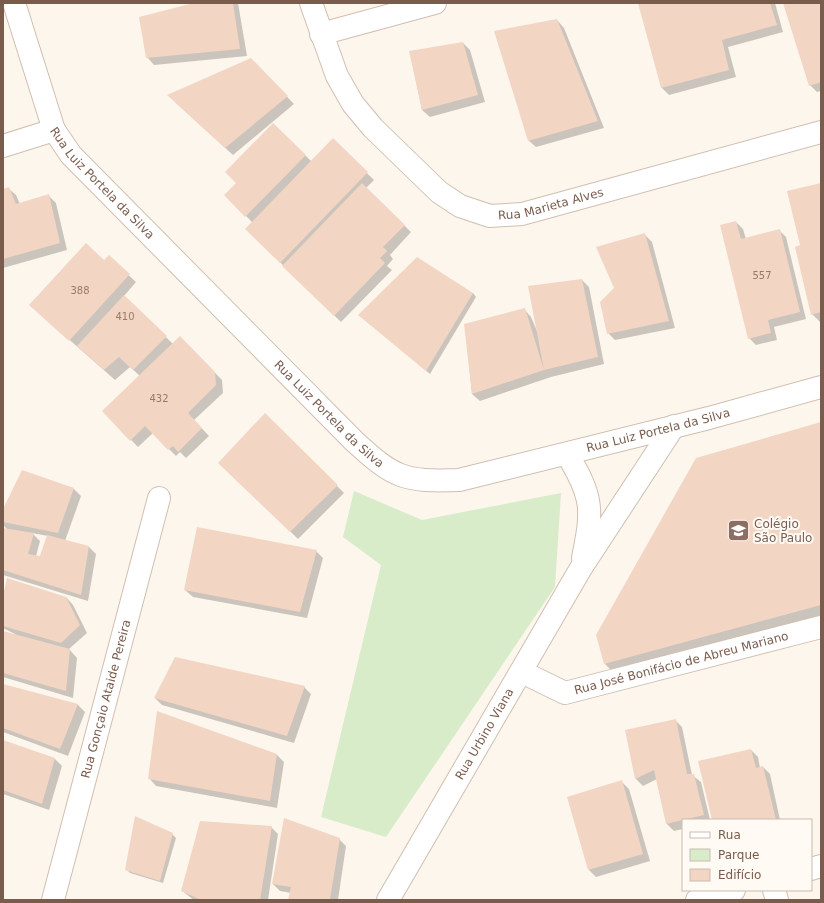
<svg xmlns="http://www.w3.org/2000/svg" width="824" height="903" font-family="'DejaVu Sans',sans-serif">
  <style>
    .green { fill: #d8ecc9 }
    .shadow { fill: #0003; fill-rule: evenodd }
    .building { fill: #f3d5c3 }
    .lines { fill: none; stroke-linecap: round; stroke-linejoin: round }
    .minor-casing { stroke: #d1beb0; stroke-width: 24 }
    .minor { stroke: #fff; stroke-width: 22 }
    .labels { text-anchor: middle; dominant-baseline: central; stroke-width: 4; stroke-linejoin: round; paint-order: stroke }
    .number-label { font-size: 10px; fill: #987a6a }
    .street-label { font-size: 12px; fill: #7a5c4d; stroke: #fffaf3 }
    .education-label { font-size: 12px; fill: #785e54; stroke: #fffaf3; text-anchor: start }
  </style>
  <rect width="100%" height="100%" fill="#fdf6ec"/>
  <!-- green -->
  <path class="green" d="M354,491L422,520L561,493L555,587L386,837L321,817L381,565L343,537Z"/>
  <!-- shadow -->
  <path class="shadow" d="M198,3H238L247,56L154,65L147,57Z
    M639,3H775L783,32L728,47L736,77L669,95L662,88Z
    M784,3H821V91L817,92L810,85Z
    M557,20L564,28L604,128L536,147L528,140Z
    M463,43L470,50L485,102L430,117L422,110L410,52Z
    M251,59L294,104L233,155L175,102Z
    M273,124L311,161L333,140L374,180L366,188L411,232L390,255L393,259L387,266L392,270L341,322L246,229L252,222L225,195L238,183Z
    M821,184V321L820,322L812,314L802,246Z
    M8,188L16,195L20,204L49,196L56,203L67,250L3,268V190Z
    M736,222L743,229L746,239L779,230L786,237L806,319L774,327L777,340L756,345L749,338Z
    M644,234L652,242L675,328L615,340L608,333Z
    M109,257L136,282L124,296L173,344L180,337L222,380L223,393L194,420L209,436L186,458L180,452L176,456L153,433L138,447L103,411L140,376L130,367L115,380L38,312Z
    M582,280L589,287L604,364L551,377L480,401L472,394L465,325L524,309L531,317L537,331Z
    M473,293L476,297L430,374L363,318Z
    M265,414L344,493L298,539L220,463Z
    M821,424V622L618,677L605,664Z
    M74,489L81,496L65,541L89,547L96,554L88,601L3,575V529L8,530L3,525V512ZM32,533L48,536L40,557L36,556L40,541Z
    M316,551L323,558L307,618L193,597L185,590Z
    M66,597L73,605L87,633L69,649L77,658L73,698L3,677V632L14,635L15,634L3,628V600Z
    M3,685L78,705L85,712L68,756L3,732Z
    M304,687L311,694L294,743L162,705L155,698Z
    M675,720L682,727L692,775L701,782L710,820H683V829L674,831L667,824L657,779L643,786L636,779L626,731Z
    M3,741L55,759L62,766L49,810L3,794Z
    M751,750L758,757L760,768L763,767L770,774L780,820H713Z
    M277,755L284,762L277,808L156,786L149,778Z
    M622,782L629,789L650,861L596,877L589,870Z
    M271,827L278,834L268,900H194L182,891Z
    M172,834L176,838L163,883L130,873L126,869Z
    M339,839L346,846L338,900H289L291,893L280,891L273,884Z"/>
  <!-- building -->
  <path class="building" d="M194,3H233L240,49L146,58L139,17Z
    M638,3H770L777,25L722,40L729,70L661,88Z
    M783,3H821V82L809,86Z
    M557,19L598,121L528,141L494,31Z
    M463,42L478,95L422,110L409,51Z
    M251,58L288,96L225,148L167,95Z
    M273,123L306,155L245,217L224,195L236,183L225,172Z
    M333,138L368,172L280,263L245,229Z
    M362,183L405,225L383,247L387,251L380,258L385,263L334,316L282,266Z
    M821,183V312L811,315L795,247L800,245L787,191Z
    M9,187L16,204L49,194L60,243L3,259V189Z
    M736,221L741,239L780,229L800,312L768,320L771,333L748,339L720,225Z
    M645,233L669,321L607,334L600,302L614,288L596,247Z
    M86,243L104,260L109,255L130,274L69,341L29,305Z
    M417,257L473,293L426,371L358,315Z
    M582,279L598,357L544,370L528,286Z
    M124,295L167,336L133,370L119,357L104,370L77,346Z
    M525,308L544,370L472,394L464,324Z
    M180,336L215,372L216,385L188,413L202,428L178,452L173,446L168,450L145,426L130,441L102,411Z
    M265,413L338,485L290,532L218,463Z
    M821,422V605L604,664L596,635L696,458Z
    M22,470L74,488L58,533L3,522V509Z
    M197,527L317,550L300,612L184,590Z
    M3,528L34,533L28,554L40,556L47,535L89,546L81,595L3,570Z
    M7,578L66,597L80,625L61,643L3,626V596Z
    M3,631L70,649L66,691L3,673Z
    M175,657L305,686L287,736L154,698Z
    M3,684L78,704L60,749L3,728Z
    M157,711L277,754L270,801L148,779Z
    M676,719L687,774H694L704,815L666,824L654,770L635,779L625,730Z
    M3,740L55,758L42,804L3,790Z
    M751,749L756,768L763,766L776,820H712L698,761Z
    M622,780L643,854L588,870L567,797Z
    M135,816L173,833L160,881L125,870Z
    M284,818L340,838L330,899L288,900L291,887L272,884Z
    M200,821L272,826L260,900H201L181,891Z"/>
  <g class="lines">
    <defs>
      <g id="minor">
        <path id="s1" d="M14,3L54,130L71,155L354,441C394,478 404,482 459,480L709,418L821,387"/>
        <path id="s2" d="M311,3L337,76L353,104L373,128L439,192L460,206L490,216L522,214L821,132"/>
        <path d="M321,34L435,3"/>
        <path d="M3,146L54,130"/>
        <path d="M567,454C593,497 593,509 583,558"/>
        <path id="s3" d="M522,672L565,693L821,627"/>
        <path d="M811,869L821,866"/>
        <path d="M774,890L777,900"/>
        <path id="s4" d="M53,900L159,498"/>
        <path id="s5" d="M388,900L581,568L674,426"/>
        <path d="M697,900L734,890"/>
      </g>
    </defs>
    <!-- minor casing -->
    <use href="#minor" class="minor-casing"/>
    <!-- minor -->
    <use href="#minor" class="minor"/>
  </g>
  <!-- icons -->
  <defs>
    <symbol id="school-square" viewBox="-11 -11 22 22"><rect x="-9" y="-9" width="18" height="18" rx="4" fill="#8d6e63" stroke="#fffaf3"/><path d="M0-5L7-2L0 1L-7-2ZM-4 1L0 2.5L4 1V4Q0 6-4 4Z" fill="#fff"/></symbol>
  </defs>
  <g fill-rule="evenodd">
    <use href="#school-square" x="726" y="518" width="25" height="25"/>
  </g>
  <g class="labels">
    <!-- number labels -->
    <g class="number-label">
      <text x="762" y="275">557</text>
      <text x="80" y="290">388</text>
      <text x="125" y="316">410</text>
      <text x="159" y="398">432</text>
    </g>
    <!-- street labels -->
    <g class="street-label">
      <text stroke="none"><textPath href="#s1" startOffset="205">Rua Luiz Portela da Silva</textPath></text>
      <text stroke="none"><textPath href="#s2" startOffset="352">Rua Marieta Alves</textPath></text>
      <text stroke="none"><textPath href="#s1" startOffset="529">Rua Luiz Portela da Silva</textPath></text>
      <text stroke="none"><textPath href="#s1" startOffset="888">Rua Luiz Portela da Silva</textPath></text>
      <text stroke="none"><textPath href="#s3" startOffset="168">Rua José Bonifácio de Abreu Mariano</textPath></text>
      <text stroke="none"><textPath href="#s4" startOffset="208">Rua Gonçaio Ataide Pereira</textPath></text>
      <text stroke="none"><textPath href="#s5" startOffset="192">Rua Urbino Viana</textPath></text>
    </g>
    <!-- education labels -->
    <g class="education-label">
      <text x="754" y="524">Colégio<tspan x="754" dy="14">São Paulo</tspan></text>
    </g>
  </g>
  <!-- border -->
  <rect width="824" height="903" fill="none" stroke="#7a5c4d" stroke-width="8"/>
  <!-- legend -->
  <rect x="682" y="819" width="130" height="72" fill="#fffaf3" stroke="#cabbb1"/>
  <rect x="690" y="832" width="20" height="6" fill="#ffffff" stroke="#cabbb1"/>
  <text x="718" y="839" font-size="12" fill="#7a5c4d">Rua</text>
  <rect x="690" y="849" width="20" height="12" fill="#d8ecc9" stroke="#cabbb1"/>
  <text x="718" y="859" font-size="12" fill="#7a5c4d">Parque</text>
  <rect x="690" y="869" width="20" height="12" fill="#f3d5c3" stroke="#cabbb1"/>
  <text x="718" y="879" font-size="12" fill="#7a5c4d">Edifício</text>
</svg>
